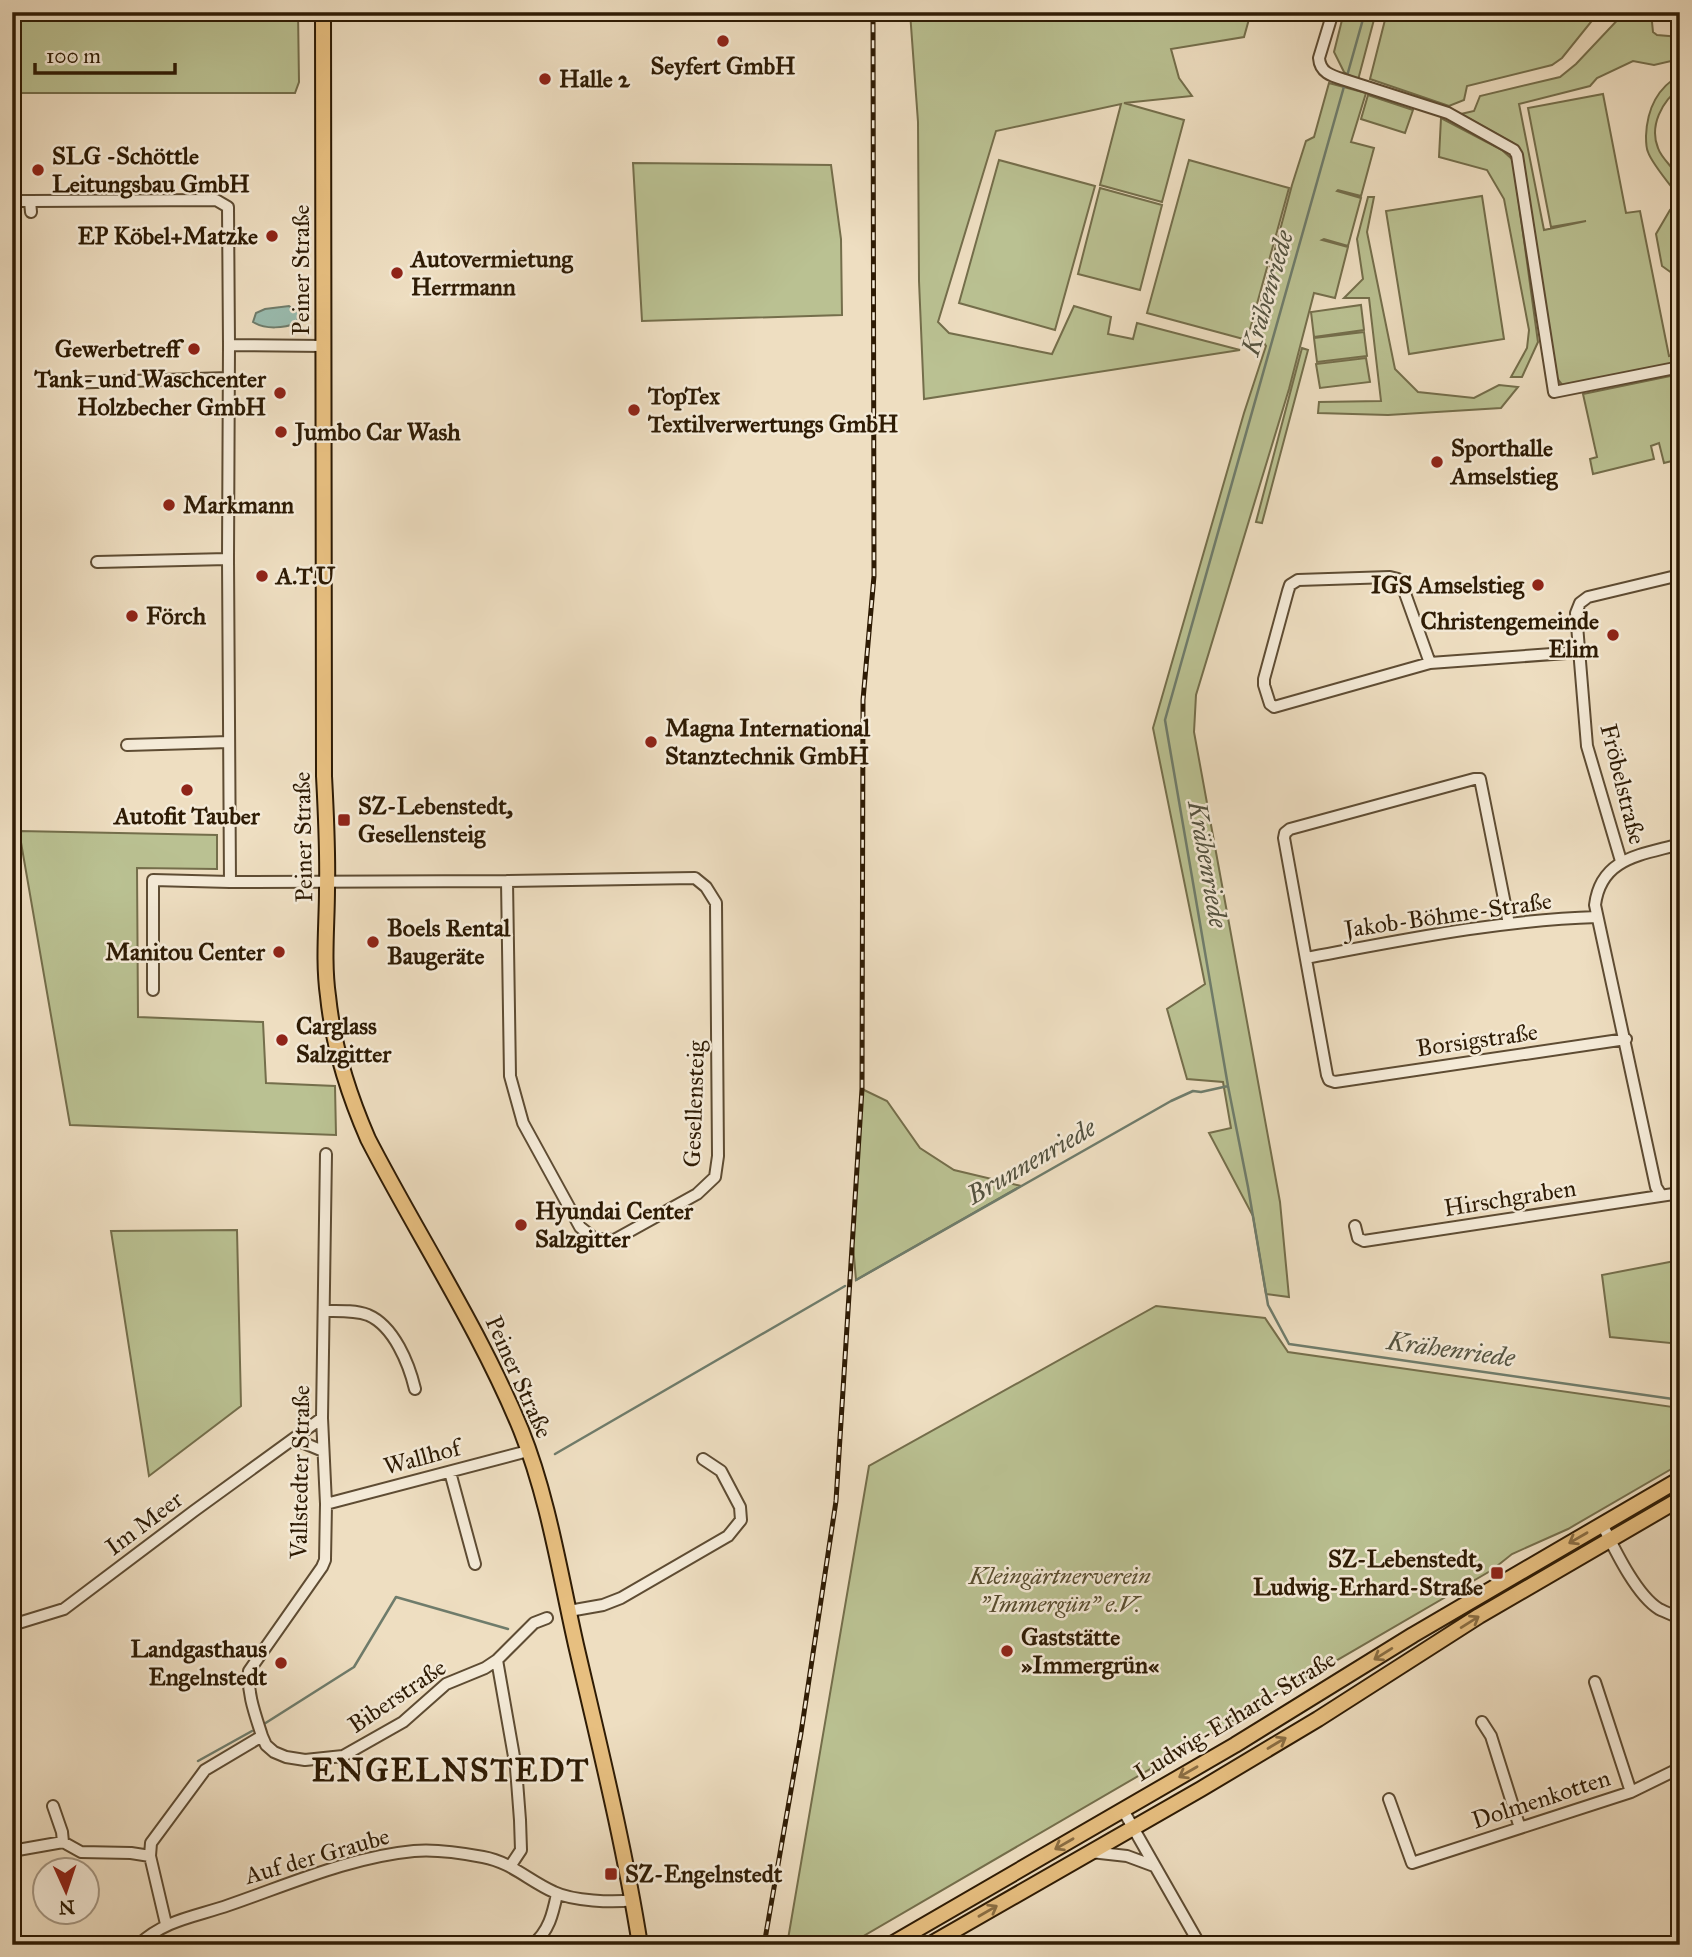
<svg xmlns="http://www.w3.org/2000/svg" width="1692" height="1957" font-family="'IM FELL Great Primer',serif">
  <style>
    .green { fill: #bac192; stroke: #746e4b; stroke-width: 2 }
    .water { fill: #9abcaf; stroke: #6f7c6b; stroke-width: 2 }
    .lines { fill: none; stroke-linecap: round; stroke-linejoin: round }
    .stream { stroke: #6f7c6b; stroke-width: 2.5 }
    .minor-casing { stroke: #5e4c33; stroke-width: 14 }
    .major-casing { stroke: #2e1b04; stroke-width: 18 }
    .minor { stroke: #f4ead7; stroke-width: 10 }
    .major { stroke: #e7bf80; stroke-width: 14 }
    .rail-casing { stroke: #2e1b04; stroke-width: 5 }
    .rail { stroke: #f4ead7; stroke-width: 2.5; stroke-dasharray: 8; stroke-linecap: butt }
    .oneway { stroke: #8a6d42 }
    .poi-dot { fill: #8f2418; stroke: #f4ead7; stroke-width: 2.5 }
    .labels { text-anchor: middle; dominant-baseline: central; stroke-width: 5; stroke-linejoin: round; paint-order: stroke }
    .poi-label { font-size: 24px; font-weight: bold; fill: #2e1b04; stroke: #f4ead7; text-anchor: start }
    .street-label { font-size: 24px; fill: #2e1b04; stroke: #f4ead7 }
    .park-label { font-size: 24px; font-style: italic; fill: #584d2f; stroke: #f4ead7 }
    .water-label { font-size: 26px; font-style: italic; fill: #545340; stroke: #f4ead7 }
    .district-label { font-size: 32px; font-weight: bold; letter-spacing: 2px; fill: #2e1b04; stroke: #f4ead7 }
  </style>
  <rect width="100%" height="100%" fill="#eedec1"/>
  <filter id="stains"><feTurbulence type="fractalNoise" baseFrequency=".00286" numOctaves="4"/><feColorMatrix values="0 0 0 0 .2 0 0 0 0 .09 0 0 0 0 .02 0 0 0 .5 -.17"/></filter>
  <radialGradient id="worn" r=".72"><stop offset=".6" stop-color="#630" stop-opacity="0"/><stop offset="1" stop-color="#630" stop-opacity=".3"/></radialGradient>
  <!-- green -->
  <path class="green" d="M12,12H298L299,82L295,93H12Z
    M910,12H1251L1244,37L1171,49L1179,78L1192,96L1124,103L1184,120L1162,202L1100,185L1121,104L996,131L938,322L949,333L1052,354L1074,306L1111,317L1108,334L1133,339L1137,323L1240,350L924,399L919,281L918,122Z
    M1344,12H1376L1358,80L1344,72L1334,52Z
    M1387,12H1599L1562,58L1552,65L1467,86L1464,100L1449,106L1370,79Z
    M1625,12H1658L1652,22L1653,32L1657,35L1680,37V59L1654,65L1633,61L1597,78L1590,86L1519,104L1544,230L1586,221L1551,227L1528,108L1603,94L1626,213L1640,211L1669,356L1680,354V364L1564,387L1557,378L1521,153L1513,143L1461,114L1474,111L1480,96L1560,77L1576,64Z
    M1680,75V88C1662,101 1649,126 1658,148C1662,160 1676,169 1680,181C1681,186 1680,193 1680,198C1672,187 1652,164 1648,152C1646,148 1646,141 1646,136C1647,110 1657,88 1680,75Z
    M1329,83L1366,93L1351,142L1374,148L1361,196L1338,190L1337,191L1361,198L1348,246L1324,239L1322,240L1348,247L1335,298L1314,293L1289,389L1196,695L1194,732L1280,1202L1289,1297L1266,1294L1253,1216L1209,1133L1231,1128L1223,1082L1187,1079L1167,1009L1205,984L1153,728L1244,413L1266,346L1254,328L1292,185L1306,141L1314,137Z
    M1368,95L1413,110L1405,133L1361,119Z
    M1441,118L1502,150L1513,160L1538,342L1522,377H1511L1527,348L1529,330L1504,199L1487,170L1439,157Z
    M999,160L1095,186L1055,330L959,303Z
    M1189,160L1289,188L1247,340L1147,313Z
    M633,163L831,165L841,239L842,315L642,321Z
    M1100,188L1162,205L1140,290L1078,274Z
    M1482,196L1504,339L1409,354L1386,211Z
    M1368,197H1374L1367,232L1395,369L1418,392L1474,398L1499,385L1518,387L1501,408L1388,415L1318,413L1319,402L1381,401L1369,298H1344L1363,279L1357,239Z
    M1670,210L1677,212L1680,216V272L1676,276L1662,266L1656,234Z
    M1361,305L1364,330L1314,337L1311,312Z
    M1364,332L1367,356L1317,362L1314,338Z
    M1302,348L1308,350L1262,523L1256,522Z
    M1366,358L1370,382L1320,388L1316,364Z
    M1680,374V459L1664,463L1659,443L1651,446L1654,459L1593,474L1590,459L1597,457L1583,394Z
    M19,831L217,835V869L137,868L138,1017L263,1022L266,1083L335,1086L336,1135L70,1125Z
    M862,1089L887,1101L920,1148L954,1170L1021,1186L856,1280L853,1245Z
    M237,1230L241,1406L149,1476L111,1231Z
    M1680,1260V1344L1610,1337L1602,1275Z
    M1156,1306L1265,1318L1288,1352L1680,1408V1464L1568,1529L1512,1554L1492,1570L848,1945H787L869,1466Z"/>
  <!-- water -->
  <path class="water" d="M289,306L299,313L297,323C284,328 266,330 253,322L256,313L265,309Z"/>
  <g class="lines">
    <!-- stream -->
    <path class="stream" d="M1347,76L1365,12
      M1345,83L1165,720L1228,1086L1248,1187L1268,1305L1289,1344L1680,1400
      M856,1280L1171,1101L1193,1091L1201,1092L1228,1086
      M555,1454L845,1286
      M264,1724L354,1667L396,1597L508,1629
      M198,1761L252,1731"/>
    <defs>
      <path id="minor" d="M1333,12L1319,58C1320,73 1332,76 1345,80L1448,113L1514,150L1517,155L1554,392L1680,367
        M12,201H30
        M31,212L30,201L216,200L228,207L229,345L324,346
        M229,345L228,559L230,882L507,881L695,878L706,887L716,903L718,1156L715,1177L697,1194L614,1240L595,1239L580,1227L523,1123L510,1076L507,881
        M63,383L228,378
        M97,562L228,559
        M1430,663L1402,585L1398,579L1390,577L1298,580L1290,585L1288,591L1264,679V685L1270,704L1274,707L1430,663L1580,652
        M127,745L229,742
        M1621,861L1587,746L1576,613L1580,603L1588,597L1680,575
        M1509,924L1480,779H1474L1290,829L1285,833L1284,838L1327,1075L1329,1080L1335,1082L1626,1039
        M1306,958C1403,940 1499,920 1597,917
        M153,990V880L230,882
        M1661,1195L1656,1187L1595,905C1601,857 1642,855 1680,844
        M1355,1226L1358,1238L1364,1241L1680,1193
        M324,1311C338,1311 355,1310 368,1315C394,1326 409,1364 415,1389
        M294,1439L323,1451
        M450,1472L475,1564
        M326,1504L528,1451
        M1602,1524C1614,1548 1636,1595 1659,1609C1665,1612 1673,1615 1680,1618
        M569,1611L603,1605L621,1598L728,1536L741,1520L740,1507L721,1471L703,1459
        M12,1625L64,1609L194,1511L322,1418
        M497,1660L516,1768L520,1820L521,1850L511,1865
        M1595,1682L1631,1792
        M1482,1722L1491,1736L1520,1828
        M262,1736L266,1745L274,1752L286,1757L305,1760L343,1756L403,1722L446,1684L485,1668L497,1660L534,1623L547,1618
        M1389,1799L1412,1863L1631,1792L1680,1768
        M53,1806L62,1832L63,1842
        M1123,1810L1200,1945
        M12,1851L63,1842L81,1852L131,1853L150,1856
        M1091,1852L1127,1856L1154,1866
        M166,1924L150,1856L151,1843L205,1770L262,1736C255,1714 247,1693 249,1671L322,1567L325,1560L326,1504L322,1418L326,1154
        M138,1945C166,1919 195,1917 229,1905C290,1884 350,1857 414,1851C435,1849 462,1853 483,1857C511,1862 529,1881 554,1892C573,1901 613,1903 633,1900
        M532,1945C549,1932 553,1913 557,1894"/>
      <path id="major" d="M323,12L324,776C326,814 328,851 327,889C327,924 323,961 328,996C333,1046 348,1093 368,1139C418,1236 479,1328 521,1430C548,1497 560,1574 576,1645C599,1744 624,1844 640,1945
        M890,1945L1235,1745L1413,1635L1680,1479
        M929,1945L1201,1789L1318,1719L1479,1616L1680,1499"/>
    </defs>
    <!-- minor casing -->
    <use href="#minor" class="minor-casing"/>
    <!-- major casing -->
    <use href="#major" class="major-casing"/>
    <!-- minor -->
    <use href="#minor" class="minor"/>
    <!-- major -->
    <use href="#major" class="major"/>
    <defs>
      <path id="rail" d="M764,1945L801,1733L836,1501L862,1089L863,700L874,576L873,12"/>
    </defs>
    <!-- rail casing -->
    <use href="#rail" class="rail-casing"/>
    <!-- rail -->
    <use href="#rail" class="rail"/>
  </g>
  <!-- one-way arrows -->
  <defs><path id="oneway-shaft" d="M-6 0H5M1.5-3L5.5 0L1.5 3" fill="none" stroke-width="1.6" stroke-linecap="round" stroke-linejoin="round" transform="scale(1.75)"/></defs>
  <g class="oneway">
    <use href="#oneway-shaft" transform="translate(1578 1538) rotate(150)"/>
    <use href="#oneway-shaft" transform="translate(1470 1622) rotate(-32)"/>
    <use href="#oneway-shaft" transform="translate(1383 1654) rotate(148)"/>
    <use href="#oneway-shaft" transform="translate(1277 1743) rotate(-31)"/>
    <use href="#oneway-shaft" transform="translate(1188 1772) rotate(150)"/>
    <use href="#oneway-shaft" transform="translate(1064 1844) rotate(150)"/>
    <use href="#oneway-shaft" transform="translate(988 1911) rotate(-30)"/>
  </g>
  <!-- markers -->
  <g class="poi-dot">
    <circle cx="723" cy="41" r="7"/>
    <circle cx="545" cy="79" r="7"/>
    <circle cx="38" cy="170" r="7"/>
    <circle cx="272" cy="236" r="7"/>
    <circle cx="397" cy="273" r="7"/>
    <circle cx="194" cy="349" r="7"/>
    <circle cx="280" cy="393" r="7"/>
    <circle cx="634" cy="410" r="7"/>
    <circle cx="281" cy="432" r="7"/>
    <circle cx="1437" cy="462" r="7"/>
    <circle cx="169" cy="505" r="7"/>
    <circle cx="262" cy="576" r="7"/>
    <circle cx="1538" cy="585" r="7"/>
    <circle cx="132" cy="616" r="7"/>
    <circle cx="1613" cy="635" r="7"/>
    <circle cx="651" cy="742" r="7"/>
    <circle cx="187" cy="790" r="7"/>
    <rect x="337" y="813" width="14" height="14" rx="3.5"/>
    <circle cx="373" cy="942" r="7"/>
    <circle cx="279" cy="952" r="7"/>
    <circle cx="282" cy="1040" r="7"/>
    <circle cx="521" cy="1225" r="7"/>
    <rect x="1490" y="1566" width="14" height="14" rx="3.5"/>
    <circle cx="1007" cy="1651" r="7"/>
    <circle cx="281" cy="1663" r="7"/>
    <rect x="604" y="1867" width="14" height="14" rx="3.5"/>
  </g>
  <g class="labels">
    <!-- poi labels -->
    <g class="poi-label">
      <text x="723" y="66" text-anchor="middle">Seyfert GmbH</text>
      <text x="559" y="79">Halle 2</text>
      <text x="52" y="156">SLG -Schöttle<tspan x="52" dy="28">Leitungsbau GmbH</tspan></text>
      <text x="258" y="236" text-anchor="end">EP Köbel+Matzke</text>
      <text x="411" y="259">Autovermietung<tspan x="411" dy="28">Herrmann</tspan></text>
      <text x="180" y="349" text-anchor="end">Gewerbetreff</text>
      <text x="266" y="379" text-anchor="end">Tank- und Waschcenter<tspan x="266" dy="28">Holzbecher GmbH</tspan></text>
      <text x="648" y="396">TopTex<tspan x="648" dy="28">Textilverwertungs GmbH</tspan></text>
      <text x="295" y="432">Jumbo Car Wash</text>
      <text x="1451" y="448">Sporthalle<tspan x="1451" dy="28">Amselstieg</tspan></text>
      <text x="183" y="505">Markmann</text>
      <text x="276" y="576">A.T.U</text>
      <text x="1524" y="585" text-anchor="end">IGS Amselstieg</text>
      <text x="146" y="616">Förch</text>
      <text x="1599" y="621" text-anchor="end">Christengemeinde<tspan x="1599" dy="28">Elim</tspan></text>
      <text x="665" y="728">Magna International<tspan x="665" dy="28">Stanztechnik GmbH</tspan></text>
      <text x="358" y="806">SZ-Lebenstedt,<tspan x="358" dy="28">Gesellensteig</tspan></text>
      <text x="187" y="816" text-anchor="middle">Autofit Tauber</text>
      <text x="387" y="928">Boels Rental<tspan x="387" dy="28">Baugeräte</tspan></text>
      <text x="265" y="952" text-anchor="end">Manitou Center</text>
      <text x="296" y="1026">Carglass<tspan x="296" dy="28">Salzgitter</tspan></text>
      <text x="535" y="1211">Hyundai Center<tspan x="535" dy="28">Salzgitter</tspan></text>
      <text x="1483" y="1559" text-anchor="end">SZ-Lebenstedt,<tspan x="1483" dy="28">Ludwig-Erhard-Straße</tspan></text>
      <text x="1021" y="1637">Gaststätte<tspan x="1021" dy="28">»Immergrün«</tspan></text>
      <text x="267" y="1649" text-anchor="end">Landgasthaus<tspan x="267" dy="28">Engelnstedt</tspan></text>
      <text x="625" y="1874">SZ-Engelnstedt</text>
    </g>
    <!-- street labels -->
    <g class="street-label">
      <text transform="translate(301 270) rotate(-90)">Peiner Straße</text>
      <text transform="translate(1623 784) rotate(76)">Fröbelstraße</text>
      <text transform="translate(303 837) rotate(-91)">Peiner Straße</text>
      <text transform="translate(1448 915) rotate(-8)">Jakob-Böhme-Straße</text>
      <text transform="translate(1477 1040) rotate(-8)">Borsigstraße</text>
      <text transform="translate(694 1104) rotate(-88)">Gesellensteig</text>
      <text transform="translate(1510 1198) rotate(-9)">Hirschgraben</text>
      <text transform="translate(519 1377) rotate(66)">Peiner Straße</text>
      <text transform="translate(422 1457) rotate(-15)">Wallhof</text>
      <text transform="translate(300 1472) rotate(-89)">Vallstedter Straße</text>
      <text transform="translate(144 1523) rotate(-37)">Im Meer</text>
      <text transform="translate(397 1696) rotate(-34)">Biberstraße</text>
      <text transform="translate(1235 1716) rotate(-31)">Ludwig-Erhard-Straße</text>
      <text transform="translate(1541 1799) rotate(-18)">Dolmenkotten</text>
      <text transform="translate(317 1856) rotate(-16)">Auf der Graube</text>
    </g>
    <!-- park labels -->
    <g class="park-label">
      <text x="1060" y="1576">Kleingärtnerverein<tspan x="1060" dy="28">"Immergün" e.V.</tspan></text>
    </g>
    <!-- water labels -->
    <g class="water-label">
      <text transform="translate(1267 293) rotate(-74)">Krähenriede</text>
      <text transform="translate(1208 864) rotate(80)">Krähenriede</text>
      <text transform="translate(1031 1161) rotate(-30)">Brunnenriede</text>
      <text transform="translate(1451 1349) rotate(8)">Krähenriede</text>
    </g>
    <!-- district labels -->
    <g class="district-label">
      <text x="451" y="1770">ENGELNSTEDT</text>
    </g>
  </g>
  <!-- margin -->
  <rect width="1692" height="1957" fill="none" stroke="#eedec1" stroke-width="42"/>
  <rect x="14" y="14" width="1664" height="1929" fill="none" stroke="#2e1b04" stroke-width="3.5"/>
  <rect x="21" y="21" width="1650" height="1915" fill="none" stroke="#2e1b04" stroke-width="2"/>
  <!-- north arrow -->
  <g transform="translate(66 1891) rotate(177)"><circle r="33" fill="#f4ead7" stroke="#a59783" stroke-width="2"/>
  <path d="M0-5L12 26L0 18L-12 26Z" fill="#8f2418"/>
  <text y="-10" font-size="19" font-weight="bold" text-anchor="middle" fill="#2e1b04">N</text>
  </g>
  <!-- scale -->
  <path d="M35 63v10h140v-10" fill="none" stroke="#2e1b04" stroke-width="3.5"/>
  <text x="46" y="63" font-size="21" fill="#2e1b04" stroke="#f4ead7" stroke-width="5" paint-order="stroke">100 m</text>
  <rect width="100%" height="100%" filter="url(#stains)"/>
  <rect width="100%" height="100%" fill="url(#worn)"/>
</svg>
